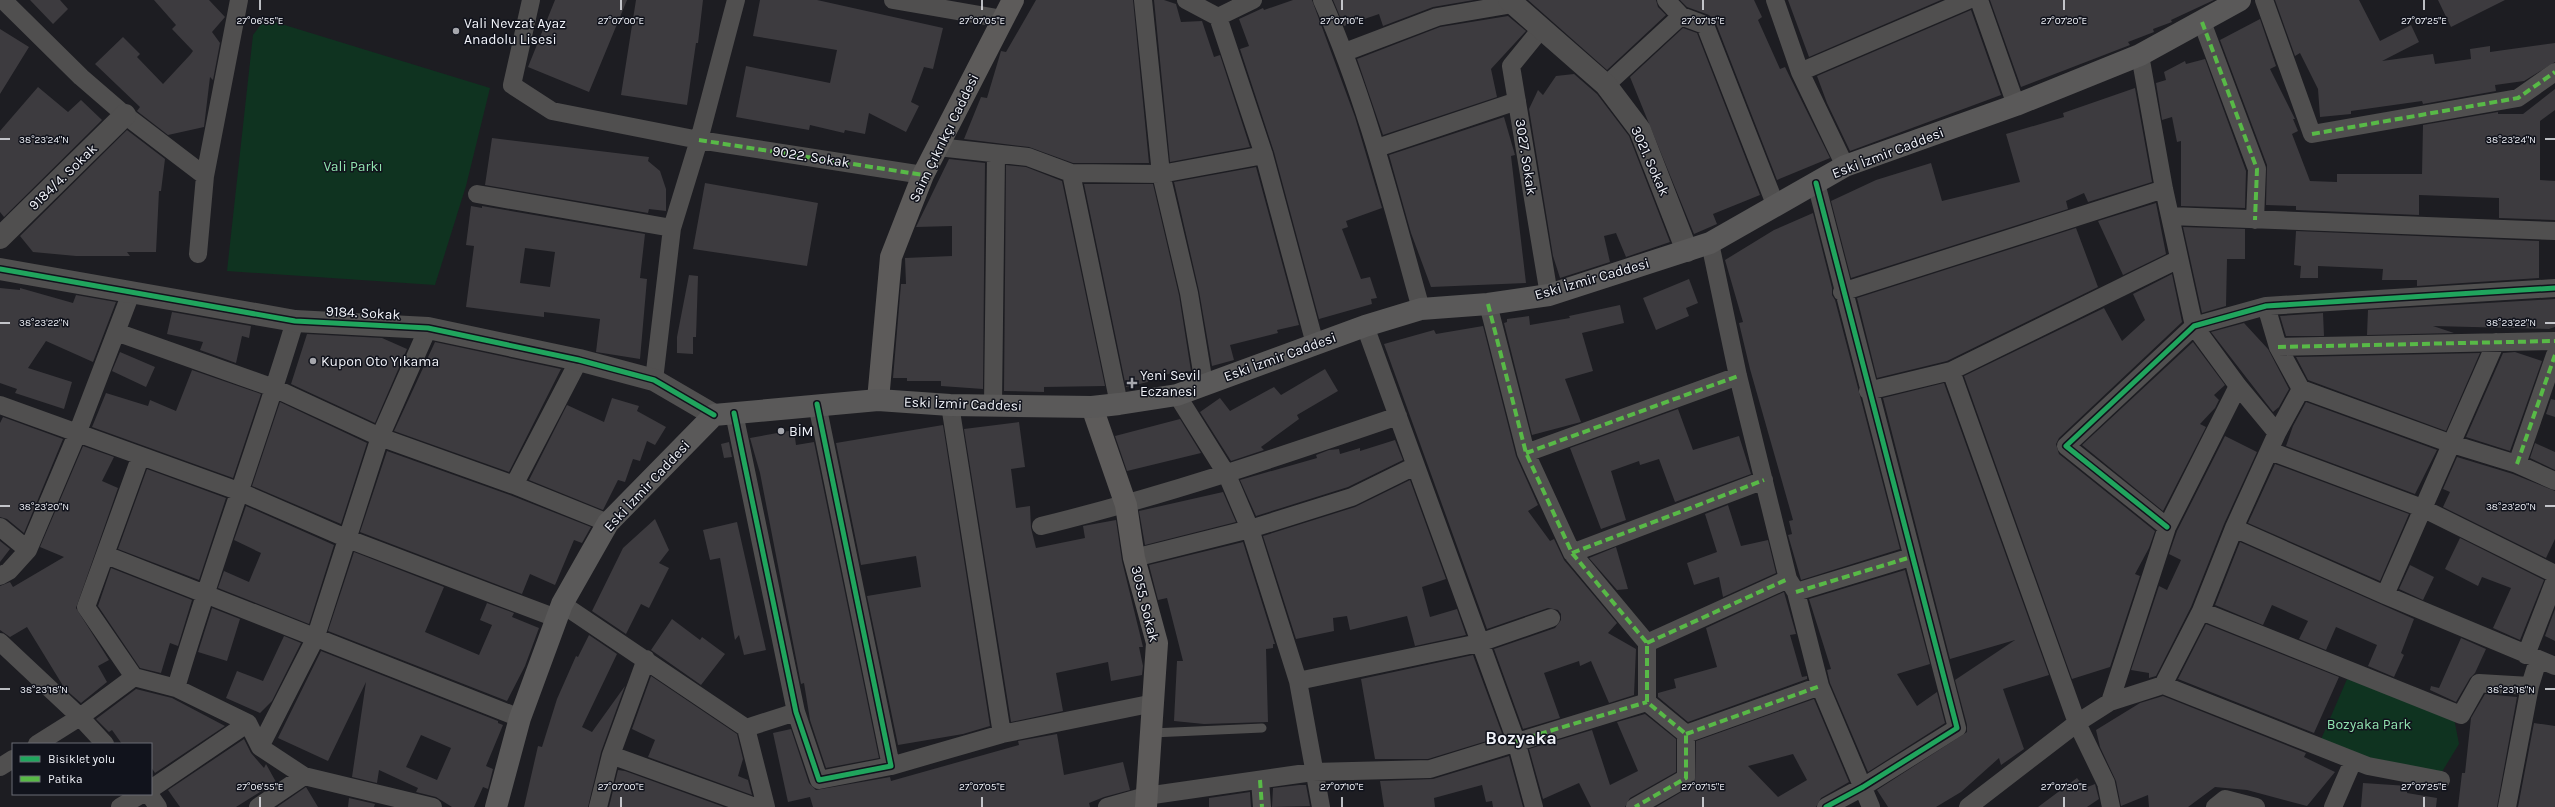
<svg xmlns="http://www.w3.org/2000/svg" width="2555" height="807" font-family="Karla,sans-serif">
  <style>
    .green { fill: #0f3320 }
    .building { fill: #3d3b3f; fill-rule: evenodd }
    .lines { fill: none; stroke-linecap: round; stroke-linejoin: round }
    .service { stroke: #504f4f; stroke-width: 9 }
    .minor { stroke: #504f4f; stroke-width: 18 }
    .tertiary { stroke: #504f4f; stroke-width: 22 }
    .secondary { stroke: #5d5b5a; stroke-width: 22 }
    .primary { stroke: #5a5959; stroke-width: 22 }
    .quiet { stroke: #58b947; stroke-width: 4; stroke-dasharray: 8 4; stroke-linecap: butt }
    .cycleway-casing { stroke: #11131c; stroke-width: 8 }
    .cycleway { stroke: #20a55d; stroke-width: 5 }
    .ticks { fill: none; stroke: #f0f2f8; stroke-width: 1.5 }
    .poi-dot { fill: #a6a7ad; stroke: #11131c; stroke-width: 1.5 }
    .labels { text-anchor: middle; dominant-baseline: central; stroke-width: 3; stroke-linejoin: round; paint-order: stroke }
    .poi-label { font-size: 14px; fill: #f0f2f8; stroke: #11131c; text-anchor: start }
    .street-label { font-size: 14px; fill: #f0f2f8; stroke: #11131c }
    .park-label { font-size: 14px; fill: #90e3af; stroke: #11131c }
    .district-label { font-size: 18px; font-weight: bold; fill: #f0f2f8; stroke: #11131c }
    .ticks-label { font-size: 10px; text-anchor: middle; fill: #f0f2f8; stroke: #11131c; stroke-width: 3; stroke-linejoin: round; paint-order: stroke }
  </style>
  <rect width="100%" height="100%" fill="#1d1d22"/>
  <!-- green -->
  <path class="green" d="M265,19L490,88L466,186L435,285L227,271L253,35Z
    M2347,679L2454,718L2459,744L2440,775L2380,765L2319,744Z"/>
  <!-- building -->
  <path class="building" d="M30,0H60L68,9L53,24Z
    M154,0H209L225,17L212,32L220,43L213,80L210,77L204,127L168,135L137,111L140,107L95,64L123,37L140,54L137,57L163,84L190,55L193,51L172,29L176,25Z
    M555,0H627L589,92L528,67Z
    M636,0H703L698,43H696L687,105L621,95Z
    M760,0H817L943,28L933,69L924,67L911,102L919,106L906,132L869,113L865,134L845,130L844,133L810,125L809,130L736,117L746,66L830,83L837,50L753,36Z
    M1036,0H1133L1149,163H1073L1029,147L964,139L981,97L987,98L1001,51L1006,52Z
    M1154,0H1164L1176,4L1181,22L1202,21L1214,57L1220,55L1250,147L1170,162Z
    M1293,0H1312L1355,117L1382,208L1346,221L1348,227L1342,229L1361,279L1370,277L1377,298L1371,299L1372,304L1319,319L1274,152L1240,49L1249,46L1239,19L1263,8L1264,10Z
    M1333,0H1474L1433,7L1383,26L1379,14L1344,26Z
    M1528,0H1656L1658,7L1666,15L1607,70Z
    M1680,0H1754L1762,17L1758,20L1780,69L1785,67L1830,158L1777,180L1715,21L1709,15L1687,7Z
    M1788,0H1941L1809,57Z
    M1990,0H2214L2171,20L2172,22L2153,29L2154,32L2128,42L2130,45L2021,87Z
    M2275,0H2359L2380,41L2411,25L2419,42L2382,61L2433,54L2435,64L2471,59L2470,49L2490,46V52L2555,43V62L2524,81L2495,85L2496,91L2423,104L2422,101L2351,111V114L2320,117L2318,89L2300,53L2295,56Z
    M2438,0H2505L2451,27Z
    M1971,10L2001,95L1850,151L1827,103L1817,76Z
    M1508,16L1526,31L1491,69L1497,97L1383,135L1357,59L1440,27Z
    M2260,19L2276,66L2270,69L2295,119H2293L2298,131L2292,134L2310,181L2337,182V174H2422L2423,125L2498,112V114H2523L2555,89V110L2540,121V180L2555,181V220L2499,218V198L2419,195V215L2296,210V206L2266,205L2267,165L2220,40Z
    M1683,28L1697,33L1760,195L1713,214L1717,224L1694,234L1630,77Z
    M0,29L29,47L0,94Z
    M2205,59L2246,171L2245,208L2181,206V141L2177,142L2172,117L2162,120L2156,83L2166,80L2164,72L2185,61L2186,64Z
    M1574,74L1597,94L1629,136L1670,242L1626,257L1616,233L1604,236L1610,262L1560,278L1553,256L1529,109L1538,90L1543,95L1556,76Z
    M38,87L68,112L81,100L102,120L4,217L0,212V131Z
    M2135,88L2152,182L2088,202L2084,193L2066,201L2068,209L1851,278L1831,201L1876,180L1931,163L1942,201L2020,182L2006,134L2064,117L2063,113Z
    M1504,117L1515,155L1511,156L1526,283L1431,287L1411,233L1389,155Z
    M127,130L165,159L161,191H159L156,252H127L130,256H76L33,252L20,236Z
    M492,138L649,157L648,161L660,171L666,189V211L649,209L648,213L485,185Z
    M949,159L985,163L983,389L941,386V381H907V378H893L901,284H906L905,258L952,256V226L916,227Z
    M1006,165L1026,167L1062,181L1105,386L1044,387V392L1004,391Z
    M1256,167L1299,325L1277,330L1278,333L1230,345L1234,360L1212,366L1199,291L1174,182Z
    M705,183L818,203L807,266L693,249Z
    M1084,184H1153L1179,295L1191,371L1147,377L1148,382L1126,387Z
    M2156,203L2166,254L2123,275L2098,221Z
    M471,206L482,208V206L645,234L640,278L647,279L640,359L596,352L600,319L544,312V317L466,307L474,246L466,245ZM525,248L555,252L550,287L520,283Z
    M1813,213L1832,288V295L1835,300L1900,549L1801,580L1788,535L1792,534L1789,521L1793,520L1750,369L1739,323L1743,322L1725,260L1774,230Z
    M2183,227L2245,229V259H2227L2226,306L2202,313Z
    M2076,228L2098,287L1947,361L1877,378L1857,298Z
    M2296,231L2539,241V278L2417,286V280H2382L2383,269L2318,266V278H2300L2301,266L2294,265Z
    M2172,274L2182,322L2059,438L2056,444L2059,454L2155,531L2149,548L2135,574L2140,576L2110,667L2072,679L1964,376L2104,308L2122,341L2145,320L2133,294Z
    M689,275L698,276L696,337H693V354L677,353V337Z
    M1689,279L1698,303L1686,308L1689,316L1656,330L1643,298Z
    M0,288L20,290V288L73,303L76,295L116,302L93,362L46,341L28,368L72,382L64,409L15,393L17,389L0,383Z
    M2555,299V327L2549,329L2433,326L2454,333L2367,335L2368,310Z
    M1620,305L1624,323L1582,333L1593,371L1565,379L1581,422L1532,435L1504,323L1507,322V319L1529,316L1530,325L1570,318L1569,316Z
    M172,312L251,326L249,338L242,336L236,363L200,350L203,342L167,334Z
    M2323,313L2324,336H2286L2280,316Z
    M2244,323L2268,349L2289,389L2279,407L2273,412L2211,332Z
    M1483,326L1516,456L1538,505L1528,511L1550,541L1554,539L1564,560L1617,623L1608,633L1636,649L1634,695L1609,703L1591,661L1580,666L1579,661L1544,673L1560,718L1523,729L1494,649L1555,628L1561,620V614L1558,610L1548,608L1487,629L1384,344L1434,330L1436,334Z
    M307,334L382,338L407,349L375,423L291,384Z
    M435,342L561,369L509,472L394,431Z
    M2193,342L2225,385L2214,395L2219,400L2215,408L2200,424L2206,427L2163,511L2082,445Z
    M120,352L155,367L146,387L112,371Z
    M2515,352L2542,361L2510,451L2466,437L2503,353Z
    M2480,353L2446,431L2308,380L2296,357Z
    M1325,369L1338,391L1297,415L1299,419L1261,447L1264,450L1231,461L1200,412L1220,398L1230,411L1274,387L1281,395Z
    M192,370L261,394L233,478L92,427L106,393L148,406L150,400L176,411Z
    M1944,383L2049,675L2003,689L2024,749L2001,765L1999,758L1961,792L1936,807H1888L1877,790L1967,732V725L1955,680L2015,640L1950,659L1883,398Z
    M612,398L639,406L637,411L666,427L655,445L647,441L640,461L633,459L625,482L618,480L603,510L529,480L567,405L604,422Z
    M2551,399L2555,400V417L2546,414Z
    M280,402L367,443L341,524L252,486Z
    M2306,402L2437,450L2415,494L2286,446L2293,426Z
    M1678,409L1693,450L1739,436L1751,474L1675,502L1659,459L1640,465L1639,461L1611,471L1626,520L1601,529L1570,448Z
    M3,417L63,439L24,533L7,519L0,517V423Z
    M1180,419L1201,453L1127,471L1115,436Z
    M1019,422L1025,467L1011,469L1016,508L1030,506L1031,528L1036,548L1085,538L1083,526L1116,520L1122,561L1143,647H1139L1143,666L1142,675L1111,681L1108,662L1056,673L1063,711L1011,722L964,429Z
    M943,425L990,726L963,734L898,745L867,596L921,587L916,556L861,565L836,443Z
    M794,430L796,445L814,442L879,758L826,768L810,720L804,683L801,684L760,473L750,438Z
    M2225,436L2257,452L2224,524L2191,607L2156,676L2149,678V673L2131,670L2159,586L2167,590L2181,560L2169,554L2177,531Z
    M1395,440L1403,460L1348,487L1256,516L1240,480L1317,458L1316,455L1329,450L1339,449L1340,454L1360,448V451Z
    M729,442L732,457L724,458L721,444Z
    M2535,443L2555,452V470L2530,458Z
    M83,446L114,457L102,481L118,488L76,608L109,660L98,666L107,682L81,703L65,689L27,627L10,637L0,630V586L10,582L13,587L64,557L40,547Z
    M387,451L510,495L591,527L582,543L574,540L555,585L530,574L522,594L360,532Z
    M2457,457L2513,474L2555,491V539L2546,558L2443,507L2450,492L2443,489Z
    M2275,464L2409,514L2380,581L2248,523Z
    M147,469L226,498L199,580L118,549Z
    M1410,480L1446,579L1422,587L1430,617L1457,609L1466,635L1415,646L1407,616L1350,630L1347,616L1333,618L1334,631L1296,639L1263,536L1355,507Z
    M1223,492L1236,522L1145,545L1139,511Z
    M1728,505L1741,546L1768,540L1776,573L1723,597L1719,577L1694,585L1687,563L1717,552L1705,514Z
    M246,506L334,545L309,624L218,588L224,571L249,582L261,553L234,540Z
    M655,519L669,550L659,563L669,568L649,608L641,604L626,634L592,611L623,548Z
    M737,522L766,650L744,655L739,635L735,640L720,558L710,560L703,530Z
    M2460,538L2544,580L2520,640L2493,628L2511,588L2482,577L2478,586L2445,569Z
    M0,541L10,549L0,562Z
    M1243,542L1275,644H1273V648L1266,649L1268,722L1204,724L1174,721L1177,661H1183L1167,598L1158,600L1149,565Z
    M2240,542L2414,619L2401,653L2404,655L2394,677L2368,666L2377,645L2336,627L2326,650L2299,639L2308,621L2272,605L2263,625L2215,605Z
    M1616,547L1628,589L1617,590L1589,558Z
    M354,552L444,587L425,632L479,655L492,625L480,620L487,603L514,613L512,617L539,628L525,666L507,701L328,631Z
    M2410,565L2434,577L2423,600L2399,589Z
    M111,568L192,600L178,646L170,643L161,673L140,668L98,606Z
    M1905,570L1930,664L1897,674L1917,706L1937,692L1945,723L1868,772L1830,683L1827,670L1831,669L1809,599Z
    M1784,592L1796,634L1790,635L1802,677L1807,676V679L1688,722L1658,697V693L1676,688L1674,679L1717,667L1706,628Z
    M212,608L240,619L227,661L198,652Z
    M2555,609V641L2545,636Z
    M672,619L700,640L702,637L725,654L701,685L651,650Z
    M2206,624L2339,677L2314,733L2178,679Z
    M589,635L617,654L582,727L592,732L625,686L601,752L588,807H524L538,746L542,747L557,699L576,656L578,657Z
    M284,636L301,643L272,701L260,713L226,698L237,671L263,681Z
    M2461,638L2486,649L2475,673L2470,678L2456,702L2430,690L2431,686L2439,688Z
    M321,651L498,721V723L503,725L486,766L493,769L488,789L483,787L474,807H452L436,797L416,792L418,788L379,770L377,783L352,777L366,682L328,761L278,738ZM421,735L451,748L437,780L406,767Z
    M1473,655L1503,736L1428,759H1375L1361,679Z
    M651,676L737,734L743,759L738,776L748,780L752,795L648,757L655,740L632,729Z
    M136,689L172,698L225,726L155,773L151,767V744H122L112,730L109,732L96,719Z
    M2485,694L2517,697L2497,807H2458L2462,773H2465L2471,718Z
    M2163,696L2306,753L2304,757L2335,772L2307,806L2247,790L2215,787L2188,807H2149L2148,795L2121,806L2116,781L2100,747L2096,730L2140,703Z
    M1814,699L1849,782L1821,798L1816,807H1656L1695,784L1696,741ZM1793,754L1807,780L1778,797L1748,766Z
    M1645,714L1676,739V772L1630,798L1625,807H1591L1579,783L1543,799L1529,749L1592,730L1610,785L1638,771L1617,722Z
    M2534,723L2555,726V807H2518Z
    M791,729L809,783L816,790L890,777L891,781L1019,745L1018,741L1057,734L1064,775L1123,762L1130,790L1104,797L1089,803L1090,807H813L810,797L788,802L773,733Z
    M244,739L251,753L264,768L266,764L276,782L236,807H180L168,790Z
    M1509,756L1523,807H1493L1492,801L1486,802L1482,785L1434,798L1435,807H1384L1380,781L1433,779Z
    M618,770L625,771L724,807H609Z
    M2077,778L2085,788L2095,784L2099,799L2087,807H2038Z
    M2363,783L2408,786L2407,793L2437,798L2436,807H2361Z
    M1299,785H1306L1310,806L1272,807L1273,788Z
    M306,787L318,807H277Z
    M1250,792L1251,807H1209V798Z
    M349,798L375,804L374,807H348Z"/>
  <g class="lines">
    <!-- service -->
    <path class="service" d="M1152,733L1262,728"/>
    <!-- minor -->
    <path class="minor" d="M3,0L81,77L125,115L205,176
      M531,0L512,85L552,111L699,140L923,175
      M893,0L1003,19
      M1143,0L1161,174L1189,293L1204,384
      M1186,0L1218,17L1253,0
      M1322,0C1366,99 1392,205 1421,309
      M1666,0L1681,16
      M1775,0L1800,72L1845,166
      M1979,0L2016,105
      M2264,0L2312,134L2518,98L2555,72
      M1218,17L1264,155L1315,344
      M2202,22L2257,169L2255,220
      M1541,29L1511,66L1549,295
      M1345,52L1437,17L1513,4
      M2140,55L2164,189L2194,326L2238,386L2277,433
      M1800,72L1968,0
      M1606,85L1681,16L1705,25L1775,204
      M938,147L1028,157L1071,173L1161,174L1264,155
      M1377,148L1517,101
      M1071,173L1119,404
      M1816,183L1957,728L1863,787L1826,807
      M477,194L672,228
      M2170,216L2555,231
      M1710,243L1738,376L1788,579L1796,592L1820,686L1871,807
      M198,254L205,176L239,0
      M1842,292L2164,189
      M1488,304L1526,453L1572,553L1647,643V702L1686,734V778L1635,807
      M1365,326L1516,741L1534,807
      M116,332L274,388L380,437L514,485L608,523
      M2278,347L2555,341
      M1951,371L2077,723L2106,783L2111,807
      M654,380L672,228L699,140L736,0
      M2301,389L2452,444L2517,464L2555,481
      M1868,391L1951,371L2179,259
      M1177,395L1227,475L1250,529L1298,681L1321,807
      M0,405L238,491L348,539L556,618
      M950,405L1002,734
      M993,405L996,155
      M734,413L796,712L819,780L891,766L817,404
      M2270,451L2422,508L2555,574
      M1526,453L1738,376
      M2517,464L2555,355
      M514,485L579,360
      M1041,526C1164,496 1278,457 1398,416
      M0,527L28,550
      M2167,527L2066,446L2194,326L2266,306L2555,288
      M2234,528L2385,595L2555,666
      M1572,553L1764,480
      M106,555L520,718
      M1134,558L1250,529L1352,497L1415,466
      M0,576L9,571L28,550L77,434L131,293
      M1796,592L1911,557
      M2385,595L2496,342
      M562,604L746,728L796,712
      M2201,611L2461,715L2479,683L2530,686
      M0,642L80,717L105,744
      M1647,643L1788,579
      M2526,655L2555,580
      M134,677L86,607L140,458
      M1298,681L1479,643L1551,618
      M2163,685L2368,766L2441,780
      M176,688C212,565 258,444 295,321
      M2110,702L2163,685L2201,611L2234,528L2277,433L2301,389L2278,347L2266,306
      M746,728L766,807
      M1686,734L1820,686
      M37,744L80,717L134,677L176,688L248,723L260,747L304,776L433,807
      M260,747L315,639L380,437L428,328
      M611,755L755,807
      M891,766L1002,734L1154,703
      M0,767L13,759
      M1260,780L1262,807
      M151,789L248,723
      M149,794L158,807
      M120,807L142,794
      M258,807L304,776
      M598,807L611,755L646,659
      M1107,807L1146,796L1313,772L1430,769L1647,702
      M1968,807L2077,723L2110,702L2167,527L2238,386
      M2215,807L2225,799L2256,807
      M2333,807L2353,761
      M2507,807L2530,686L2538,660"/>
    <!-- tertiary -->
    <path class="tertiary" d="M1509,0L1606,85L1640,130L1687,251
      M0,238L125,115
      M0,269L295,321L428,328L579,360L654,380L714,415"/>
    <!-- secondary -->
    <path class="secondary" d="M878,400L891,257L923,175L1013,0
      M1092,407L1126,505L1134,558L1157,643L1146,807"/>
    <!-- primary -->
    <path class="primary" d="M496,807L520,718L562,604L608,523L714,415L878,400L950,405L1092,407L1119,404L1177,395L1365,326L1421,309L1488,304L1549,295L1710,243L1845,166L2016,105L2140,55L2240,0"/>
    <!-- quiet -->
    <path class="quiet" d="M2202,22L2257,169L2255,220
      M2312,134L2518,98L2555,72
      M699,140L923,175
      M1488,304L1526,453L1572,553L1647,643V702L1686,734V778L1635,807
      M2278,347L2555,341
      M1526,453L1738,376
      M2517,464L2555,355
      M1572,553L1764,480
      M1796,592L1911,557
      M1647,643L1788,579
      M1686,734L1820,686
      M1516,741L1647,702
      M1260,780L1262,807"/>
    <defs>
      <path id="cycleway" d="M1816,183L1957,728L1863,787L1826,807
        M0,269L295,321L428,328L579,360L654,380L714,415
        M734,413L796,712L819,780L891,766L817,404
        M2167,527L2066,446L2194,326L2266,306L2555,288"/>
    </defs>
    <!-- cycleway casing -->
    <use href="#cycleway" class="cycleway-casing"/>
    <!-- cycleway -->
    <use href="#cycleway" class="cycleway"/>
  </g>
  <!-- ticks -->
  <path class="ticks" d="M260,0V10M621,0V10M982,0V10M1342,0V10M1703,0V10M2064,0V10M2424,0V10M0,139H10M2545,139H2555M0,323H10M2545,323H2555M0,506H10M2545,506H2555M0,689H10M2545,689H2555M260,797V807M621,797V807M982,797V807M1342,797V807M1703,797V807M2064,797V807M2424,797V807"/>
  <!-- markers -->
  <g class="poi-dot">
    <circle cx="456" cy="31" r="4"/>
    <circle cx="313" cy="361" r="4"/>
    <path d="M1130 377h4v4h4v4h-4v4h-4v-4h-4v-4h4z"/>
    <circle cx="781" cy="431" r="4"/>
  </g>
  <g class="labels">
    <!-- poi labels -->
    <g class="poi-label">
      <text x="464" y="23">Vali Nevzat Ayaz<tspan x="464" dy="16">Anadolu Lisesi</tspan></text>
      <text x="321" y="361">Kupon Oto Yıkama</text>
      <text x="1140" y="375">Yeni Sevil<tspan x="1140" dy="16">Eczanesi</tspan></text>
      <text x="789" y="431">BİM</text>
    </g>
    <!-- street labels -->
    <g class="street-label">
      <text transform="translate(944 138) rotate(-64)">Saim Çıkrıkçı Caddesi</text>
      <text transform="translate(1888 153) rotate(-21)">Eski İzmir Caddesi</text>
      <text transform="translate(811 157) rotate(9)">9022. Sokak</text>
      <text transform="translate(1526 157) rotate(81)">3027. Sokak</text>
      <text transform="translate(1650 161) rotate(66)">3021. Sokak</text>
      <text transform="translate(63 177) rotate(-44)">9184/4. Sokak</text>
      <text transform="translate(1592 279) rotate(-16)">Eski İzmir Caddesi</text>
      <text transform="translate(363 313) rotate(3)">9184. Sokak</text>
      <text transform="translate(1280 357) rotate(-20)">Eski İzmir Caddesi</text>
      <text transform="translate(963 404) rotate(2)">Eski İzmir Caddesi</text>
      <text transform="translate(647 486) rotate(-47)">Eski İzmir Caddesi</text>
      <text transform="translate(1145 604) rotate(76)">3055. Sokak</text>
    </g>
    <!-- park labels -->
    <g class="park-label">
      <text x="353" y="166">Vali Parkı</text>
      <text x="2369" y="724">Bozyaka Park</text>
    </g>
    <!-- district labels -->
    <g class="district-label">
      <text x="1521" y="738">Bozyaka</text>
    </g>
  </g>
  <g class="ticks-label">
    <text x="260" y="24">27°06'55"E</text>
    <text x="621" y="24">27°07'00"E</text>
    <text x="982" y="24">27°07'05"E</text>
    <text x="1342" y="24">27°07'10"E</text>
    <text x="1703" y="24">27°07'15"E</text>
    <text x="2064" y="24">27°07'20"E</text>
    <text x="2424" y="24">27°07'25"E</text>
    <text x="44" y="143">38°23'24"N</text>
    <text x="2511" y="143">38°23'24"N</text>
    <text x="44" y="326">38°23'22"N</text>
    <text x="2511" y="326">38°23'22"N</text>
    <text x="44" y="510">38°23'20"N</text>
    <text x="2511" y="510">38°23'20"N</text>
    <text x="44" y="693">38°23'18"N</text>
    <text x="2511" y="693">38°23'18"N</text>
    <text x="260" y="790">27°06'55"E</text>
    <text x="621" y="790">27°07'00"E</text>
    <text x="982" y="790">27°07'05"E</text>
    <text x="1342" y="790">27°07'10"E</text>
    <text x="1703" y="790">27°07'15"E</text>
    <text x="2064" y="790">27°07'20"E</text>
    <text x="2424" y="790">27°07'25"E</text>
  </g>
  <!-- legend -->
  <rect x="12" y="743" width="140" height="52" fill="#11131c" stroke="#6a6c74"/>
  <rect x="20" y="756" width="20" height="6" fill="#20a55d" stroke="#6a6c74"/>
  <text x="48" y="763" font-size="12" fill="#f0f2f8">Bisiklet yolu</text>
  <rect x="20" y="776" width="20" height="6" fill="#58b947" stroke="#6a6c74"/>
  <text x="48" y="783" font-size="12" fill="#f0f2f8">Patika</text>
</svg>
